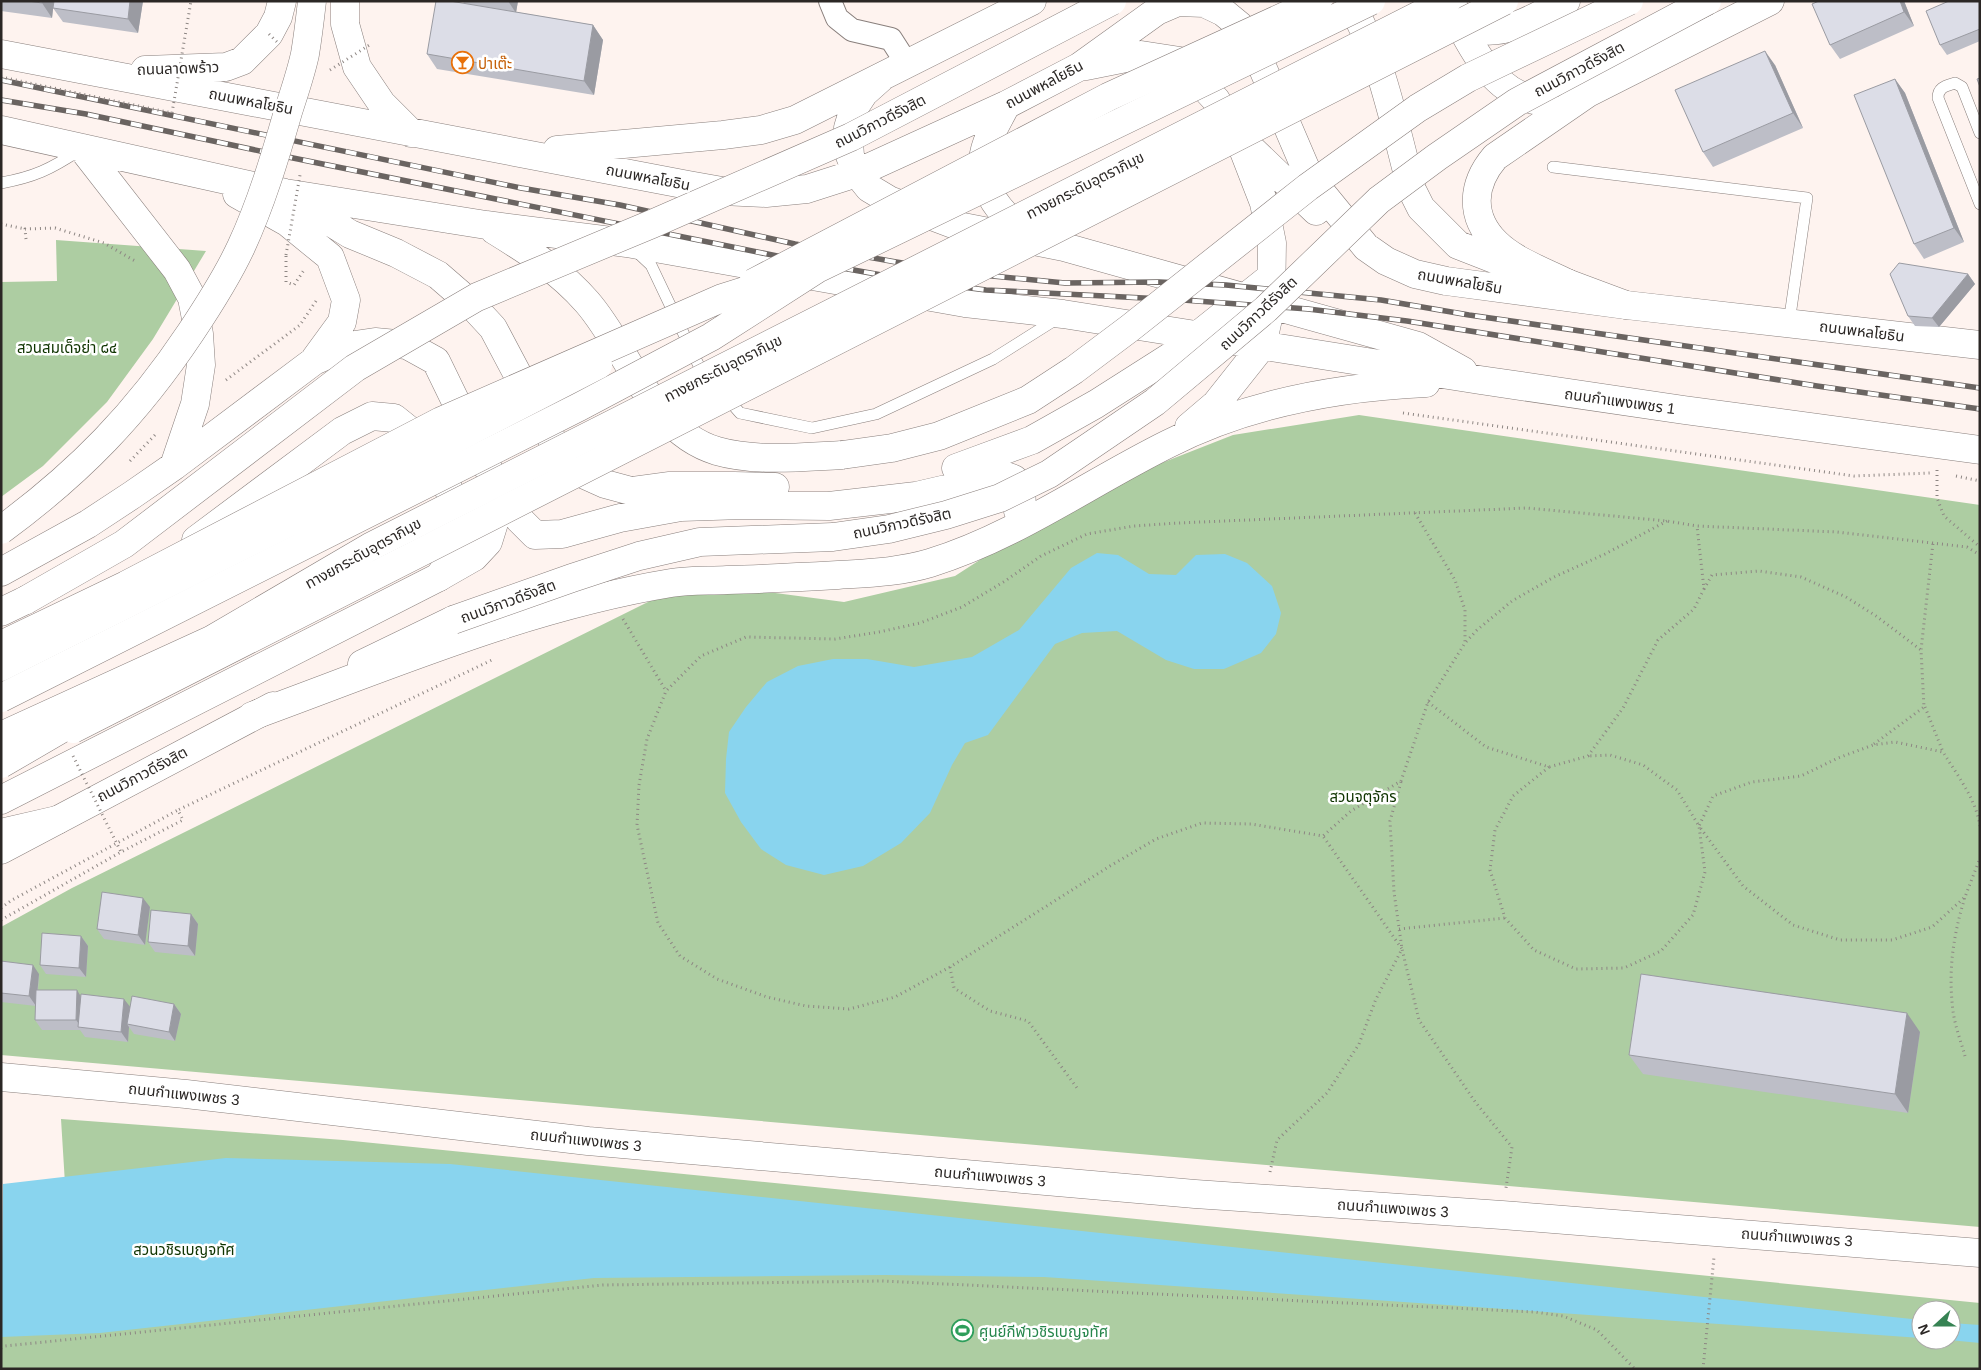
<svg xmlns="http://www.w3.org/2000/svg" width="1981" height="1370" font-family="Helvetica,'Noto Sans Thai',sans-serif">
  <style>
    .green { fill: #adcda2; fill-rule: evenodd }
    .water { fill: #89d4ee }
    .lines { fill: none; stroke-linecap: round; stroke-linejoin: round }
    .service-casing { stroke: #897f7c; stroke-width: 12 }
    .minor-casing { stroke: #897f7c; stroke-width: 24 }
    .tertiary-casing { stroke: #897f7c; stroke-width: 29 }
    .secondary-casing { stroke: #897f7c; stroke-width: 29 }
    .primary-casing { stroke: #897f7c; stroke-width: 29 }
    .trunk-casing { stroke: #897f7c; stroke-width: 29 }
    .path { stroke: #8d8683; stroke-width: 3; stroke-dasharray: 1 4; stroke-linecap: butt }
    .service { stroke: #fff; stroke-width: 11 }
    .minor { stroke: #fff; stroke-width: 22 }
    .tertiary { stroke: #fff; stroke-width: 28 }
    .secondary { stroke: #fff; stroke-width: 28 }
    .primary { stroke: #fff; stroke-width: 28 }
    .trunk { stroke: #fff; stroke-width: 28 }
    .rail-casing { stroke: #6a6461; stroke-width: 5.5 }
    .rail { stroke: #fff; stroke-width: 4; stroke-dasharray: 11; stroke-linecap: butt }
    .secondary-bridge-casing { stroke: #897f7c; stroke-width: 29; stroke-linecap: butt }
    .primary-bridge-casing { stroke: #897f7c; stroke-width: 29; stroke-linecap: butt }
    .trunk-bridge-casing { stroke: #897f7c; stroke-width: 29; stroke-linecap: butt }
    .motorway-bridge-casing { stroke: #897f7c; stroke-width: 29; stroke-linecap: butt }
    .path-bridge { stroke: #8d8683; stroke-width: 3; stroke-dasharray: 1 4; stroke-linecap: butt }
    .secondary-bridge { stroke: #fff; stroke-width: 28 }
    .primary-bridge { stroke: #fff; stroke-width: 28 }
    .trunk-bridge { stroke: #fff; stroke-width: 28 }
    .motorway-bridge { stroke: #fff; stroke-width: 28 }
    .wall { fill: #bdbec7 }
    .shaded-wall { fill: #9a9ba2 }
    .building { fill: #dcdde7; stroke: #9a9ba2 }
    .labels { text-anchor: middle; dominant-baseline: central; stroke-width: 5; stroke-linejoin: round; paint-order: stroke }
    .food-label { font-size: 15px; fill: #c56008; stroke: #fff; text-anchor: start }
    .street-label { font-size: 15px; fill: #2b2725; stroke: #fff }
    .park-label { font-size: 15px; fill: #0f3400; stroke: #fff }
    .leisure-label { font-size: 15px; fill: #27864d; stroke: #fff; text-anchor: start }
  </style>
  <rect width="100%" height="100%" fill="#fef3ef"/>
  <!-- green -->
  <path class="green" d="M56,240L206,251L153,339L107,402L43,466L1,497V282L57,281Z
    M1359,415L1980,505V1227L1,1055V927L72,888L654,599L738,588L844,602L955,576L1080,495L1233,435Z
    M61,1119L343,1140L1980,1303V1369H1V1309L67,1216ZM1921,1310H1951V1340H1921Z"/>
  <!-- water -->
  <path class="water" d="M1097,553L1118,555L1149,574L1176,575L1196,555L1225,554L1247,563L1272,586L1281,613L1276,634L1261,653L1224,669H1194L1166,660L1117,631L1082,633L1055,644L988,735L965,743L952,765L930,813L901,843L863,866L824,875L786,865L761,849L741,822L725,793L726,759L729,732L746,707L767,682L798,666L833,659H867L914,667L972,657L1019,630L1071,568Z
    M226,1158L450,1164L1921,1320V1338L1044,1277L885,1275L594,1278L100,1333L1,1337L3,1184Z
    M1951,1323L1980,1325V1343L1949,1340H1951Z"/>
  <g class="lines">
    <defs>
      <path id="service" d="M1980,133L1962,87L1955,83C1946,86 1938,87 1938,98L1980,204
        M1553,167L1807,198L1789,323
        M1,183C34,177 51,169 78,151
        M635,250L651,265L699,366L707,375
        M726,397L740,413L812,428L876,414L993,359L1058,318"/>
      <path id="minor" d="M830,1L837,18L852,30L891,39L907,64"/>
      <path id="tertiary" d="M1,1077L186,1094L588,1141L1195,1194L1502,1215L1980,1253"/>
      <path id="secondary" d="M1,612L26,600
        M362,664L453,620
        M1,850L273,706"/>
      <path id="primary" d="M345,1V24L357,67L382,104L411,133
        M1348,1C1381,50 1396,133 1412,190L1421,208L1458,245L1517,268
        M1458,21C1473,50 1491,83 1522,96C1530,99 1536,102 1544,100
        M1,54L688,185L722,191L766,193L807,189L857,173L1006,105L1079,67L1157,11L1178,2L1204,3L1223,12L1240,26L1255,50L1305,167L1321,192L1366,247L1386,261L1415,274L1446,281L1626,305L1980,345
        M1086,66L1141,55L1180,61L1216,100L1238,136L1264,203L1272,243L1271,305L1262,346L1216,404L1189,427
        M145,70L226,67L242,61L269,34L278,17L282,1
        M883,76L864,93L854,108L848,128L850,156L857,173L869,188L889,200L958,226L1064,247L1418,346L1463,371
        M1006,105C1000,117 992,130 987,143C973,181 998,218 1033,233
        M1,130L285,193L486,225L627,243L965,303L1063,314L1480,380L1684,410L1980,450
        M1246,144L1316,211
        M82,148L177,270L192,298L199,334L201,365L195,404L174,466
        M557,150L723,135L761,130L795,120L1032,1
        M237,194L287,222L330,257L346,300L342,322L315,359
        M295,200L350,234L396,253L438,275L468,301L493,328L555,445L568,462L585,475L605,484L631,491L668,486H734L775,487
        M494,230C528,251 560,271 587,302C629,350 650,431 717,451C755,462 802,457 842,455
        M1567,283C1545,272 1514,261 1496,243C1469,216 1472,184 1495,157L1588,93L1770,1
        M956,468L1032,440L1096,404L1173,355L1271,277
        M1,572L88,524L132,495L174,466L314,361L348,346L375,342L407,345L436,361L502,497L520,520L535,535L562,534L620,518L681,507L743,505L829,506L916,496L959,486L998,473L1014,479C1019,489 1026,499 1018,511
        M439,577L474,557L488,542L502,497
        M252,716C389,666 526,607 671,583C689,580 708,581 727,580C764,579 801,577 838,575C869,573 900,572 930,563C1015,537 1089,483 1168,444C1246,404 1339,387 1426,383"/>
      <path id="trunk" d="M1454,8L1458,21C1465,24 1473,28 1480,30C1509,35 1541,14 1566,1
        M1567,283L1626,305
        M1,800L439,577L458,548L461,521L447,485L419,438L394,418L372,416L342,431L196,540
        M1,833L57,820"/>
    </defs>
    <!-- service casing -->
    <use href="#service" class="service-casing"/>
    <!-- minor casing -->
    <use href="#minor" class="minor-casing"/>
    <!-- tertiary casing -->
    <use href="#tertiary" class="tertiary-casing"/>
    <!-- secondary casing -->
    <use href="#secondary" class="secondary-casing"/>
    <!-- primary casing -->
    <use href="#primary" class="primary-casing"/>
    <!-- trunk casing -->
    <use href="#trunk" class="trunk-casing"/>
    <!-- path -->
    <path class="path" d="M1,224L25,229
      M26,239L25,229L55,228L104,243L135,261
      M286,256V282L294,285L304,270
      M226,380L300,325L316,301
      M1403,413L1854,476L1930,473
      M130,461L155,435
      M1937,470V498L1944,516L1980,547
      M1956,476L1980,481
      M1415,513L1455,580L1465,610V642
      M1667,521L1605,554L1554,577L1512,601L1477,630L1465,643L1428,702L1401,781L1351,811L1323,836L1251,824L1202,823L1156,839L1110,866L950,967L895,997L849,1009L806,1006L767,997L717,979L680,956L658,923L637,825L639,785L647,739L666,691L701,656L746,637L835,639L879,632L920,623L962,607L1005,581L1041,556L1087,534L1134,526L1178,523L1527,508L1667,521L1697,526L1837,532L1967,547L1980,555
      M1704,589L1712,575L1759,571L1801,577L1846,597L1876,616L1921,650
      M623,619L666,691
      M1428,702L1486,747L1549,767L1588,756L1623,708L1658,640L1694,609L1704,589L1697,526
      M1925,707L1943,752
      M1874,744L1924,707L1921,650L1933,543
      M1549,767L1513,796L1495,830L1490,870L1505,918L1534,950L1576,969L1624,968L1661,951L1693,915L1705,872L1699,826L1677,790L1643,765L1610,755L1588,756
      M1401,782L1390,821L1394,892L1402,949L1419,1020L1476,1103L1512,1147L1506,1188
      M1980,826C1976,799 1957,775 1943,752L1895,742L1873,745L1838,758L1801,776L1752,782L1713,796L1699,826L1743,886L1793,925L1840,940H1892L1932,927L1965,897L1980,858
      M1,908L12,900L178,810
      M1,920L121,852L183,820L178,810L494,659
      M1399,929L1505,918
      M950,967L954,988L990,1011L1028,1021L1077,1088
      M1965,1056C1961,1042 1955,1026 1953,1011C1948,971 1953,936 1965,897
      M1270,1172L1277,1140L1327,1093L1359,1044L1376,999L1402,949L1323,836
      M1,1348L5,1346L603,1285L882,1281L1535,1312L1563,1316L1597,1330L1635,1369
      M1703,1369L1714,1257"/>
    <!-- service -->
    <use href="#service" class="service"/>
    <!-- minor -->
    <use href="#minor" class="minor"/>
    <!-- tertiary -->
    <use href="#tertiary" class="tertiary"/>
    <!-- secondary -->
    <use href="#secondary" class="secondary"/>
    <!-- primary -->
    <use href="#primary" class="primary"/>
    <!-- trunk -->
    <use href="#trunk" class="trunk"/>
    <defs>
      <path id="rail" d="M1,80L521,188L620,205L795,244L896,262L972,274L1065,283L1159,282L1226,285L1381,300L1469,315L1980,388
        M1,100L86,114L293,158L792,259L915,281L986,290L1183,300L1308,309L1407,321L1817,386L1980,409"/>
    </defs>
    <!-- rail casing -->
    <use href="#rail" class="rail-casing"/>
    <!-- rail -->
    <use href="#rail" class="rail"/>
    <defs>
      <path id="secondary-bridge" d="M26,600L124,544L355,368L477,297L652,224L851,137L1112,1
        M453,620L572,578L639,556L700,542L833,537L889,529L946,515L1000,498L1049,474L1155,402L1266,309L1379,200L1437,157L1517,102L1707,1"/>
      <path id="primary-bridge" d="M842,455L892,448L939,436L1028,400L1074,370L1130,328L1308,187L1418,108L1468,78L1629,1
        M1,530C80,472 137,413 191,332C209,305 227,277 241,247C261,204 275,157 288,112C294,93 301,73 305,54C308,36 310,19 312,1"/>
      <path id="trunk-bridge" d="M753,283L1108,97L1318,1
        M1,667L420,457L598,365
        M73,729L1504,1"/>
      <path id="motorway-bridge" d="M1,645L126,585L441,421L722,298L783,279
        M1,698L579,407L711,337L817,269L1371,1
        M1,736L211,640L370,547L1447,1
        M1,764L92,711"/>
    </defs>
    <!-- secondary-bridge casing -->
    <use href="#secondary-bridge" class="secondary-bridge-casing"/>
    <!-- primary-bridge casing -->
    <use href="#primary-bridge" class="primary-bridge-casing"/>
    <!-- trunk-bridge casing -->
    <use href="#trunk-bridge" class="trunk-bridge-casing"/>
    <!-- motorway-bridge casing -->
    <use href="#motorway-bridge" class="motorway-bridge-casing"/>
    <!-- path-bridge -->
    <path class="path-bridge" d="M269,34L279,44
      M330,70L371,44
      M1,77L172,113L191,1
      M286,255L300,175
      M73,756L121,852"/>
    <!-- secondary-bridge -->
    <use href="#secondary-bridge" class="secondary-bridge"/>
    <!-- primary-bridge -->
    <use href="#primary-bridge" class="primary-bridge"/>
    <!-- trunk-bridge -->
    <use href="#trunk-bridge" class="trunk-bridge"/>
    <!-- motorway-bridge -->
    <use href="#motorway-bridge" class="motorway-bridge"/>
  </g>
  <!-- wall -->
  <path class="wall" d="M1,1H143L138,33L63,22L53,8L52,18L1,11Z
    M463,1H518L516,12L593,25L603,40L594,95L437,69L427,54L464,4Z
    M1819,1H1904L1914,26L1840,59L1830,45Z
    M1980,1V41L1947,55L1940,45Z
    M1775,65L1803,128L1713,167L1703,152Z
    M1895,79L1905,93L1964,242L1924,259L1914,244Z
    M1968,274L1975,284L1939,327L1915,326L1908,316Z
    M150,907L145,945L104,939L97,929Z
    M191,914L198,924L195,956L155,952L148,942Z
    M81,936L88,946L86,977L46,974L40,965Z
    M1,961L39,974L38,990L81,996L130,1007L174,1004L181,1014L175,1041L134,1034L129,1027L128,1042L85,1037L80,1030H42L35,1020L36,1006L1,1002Z
    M1920,1032L1908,1113L1643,1074L1629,1055Z"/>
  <!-- shaded-wall -->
  <path class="shaded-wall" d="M42,1H54L52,18L42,3Z
    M130,1H143L138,33L128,19Z
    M508,1H518L516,13Z
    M1900,1H1904L1914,26L1904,12Z
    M593,25L603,40L594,95L584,81Z
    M1765,51L1775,65L1803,128L1793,113Z
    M1895,79L1905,93L1964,242L1954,228Z
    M1968,274L1975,284L1939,327L1932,318Z
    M143,898L150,907L145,945L138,935Z
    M191,914L198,924L195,956L188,946Z
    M81,936L88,946L86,977L79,968Z
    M33,965L39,974L36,1006L29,996Z
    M77,990L83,1000L82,1028L76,1020Z
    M124,999L131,1008L127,1024L129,1027L128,1042L121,1032Z
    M174,1004L181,1014L175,1041L169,1032Z
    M1907,1013L1920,1032L1908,1113L1895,1094Z"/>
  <!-- building -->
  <path class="building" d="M28,1H42V3Z
    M54,1H130L128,19L53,8Z
    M436,1H450L593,25L584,81L427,54Z
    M1819,1H1900L1904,12L1830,45L1812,4Z
    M1949,1H1980V29L1940,45L1926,11Z
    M1765,51L1793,113L1703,152L1675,90Z
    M1980,78V87L1977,79Z
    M1895,79L1954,228L1914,244L1854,95Z
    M1899,263L1968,274L1932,318L1908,316L1890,274Z
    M102,892L143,898L138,935L97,929Z
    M151,910L191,914L188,946L148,942Z
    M42,933L81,936L79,968L40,965Z
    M1,961L33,965L29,996L1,993Z
    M1641,974L1907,1013L1895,1094L1629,1055Z
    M36,990H77L76,1020H35Z
    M81,994L124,999L121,1032L78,1027Z
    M132,996L174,1004L169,1032L127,1024Z"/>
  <!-- icons -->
  <defs>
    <symbol id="bar-ring" viewBox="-11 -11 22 22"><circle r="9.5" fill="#fff" stroke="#e8710a" stroke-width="1.5"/><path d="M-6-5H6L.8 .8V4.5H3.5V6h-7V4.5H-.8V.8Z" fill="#e8710a"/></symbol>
    <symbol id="stadium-ring" viewBox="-11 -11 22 22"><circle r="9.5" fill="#fff" stroke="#2e9e5b" stroke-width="1.5"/><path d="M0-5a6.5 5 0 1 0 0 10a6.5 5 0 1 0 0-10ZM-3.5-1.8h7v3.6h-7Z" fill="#2e9e5b"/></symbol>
  </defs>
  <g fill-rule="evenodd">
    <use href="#bar-ring" x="450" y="50" width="25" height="25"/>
    <use href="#stadium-ring" x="950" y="1318" width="25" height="25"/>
  </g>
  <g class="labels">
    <!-- food labels -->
    <g class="food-label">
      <text x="478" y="63">ปาเต๊ะ</text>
    </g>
    <!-- street labels -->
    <g class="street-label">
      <text transform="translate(178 68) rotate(-2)">ถนนลาดพร้าว</text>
      <text transform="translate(1579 69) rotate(-28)">ถนนวิภาวดีรังสิต</text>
      <text transform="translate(1044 84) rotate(-28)">ถนนพหลโยธิน</text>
      <text transform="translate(251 101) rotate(11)">ถนนพหลโยธิน</text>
      <text transform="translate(880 121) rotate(-27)">ถนนวิภาวดีรังสิต</text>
      <text transform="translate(648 177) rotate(11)">ถนนพหลโยธิน</text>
      <text transform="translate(1085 185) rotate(-27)">ทางยกระดับอุตราภิมุข</text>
      <text transform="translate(1460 281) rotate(10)">ถนนพหลโยธิน</text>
      <text transform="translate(1258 313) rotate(-43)">ถนนวิภาวดีรังสิต</text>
      <text transform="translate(1862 331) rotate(7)">ถนนพหลโยธิน</text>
      <text transform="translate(723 368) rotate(-27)">ทางยกระดับอุตราภิมุข</text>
      <text transform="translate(1620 401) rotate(8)">ถนนกำแพงเพชร 1</text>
      <text transform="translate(902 523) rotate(-12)">ถนนวิภาวดีรังสิต</text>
      <text transform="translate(363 553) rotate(-29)">ทางยกระดับอุตราภิมุข</text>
      <text transform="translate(508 601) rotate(-20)">ถนนวิภาวดีรังสิต</text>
      <text transform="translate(142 774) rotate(-28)">ถนนวิภาวดีรังสิต</text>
      <text transform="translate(184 1094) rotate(6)">ถนนกำแพงเพชร 3</text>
      <text transform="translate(586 1140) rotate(6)">ถนนกำแพงเพชร 3</text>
      <text transform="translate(990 1176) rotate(5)">ถนนกำแพงเพชร 3</text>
      <text transform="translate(1393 1208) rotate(4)">ถนนกำแพงเพชร 3</text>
      <text transform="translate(1797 1237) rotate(4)">ถนนกำแพงเพชร 3</text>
    </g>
    <!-- park labels -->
    <g class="park-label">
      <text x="67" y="347">สวนสมเด็จย่า ๘๔</text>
      <text x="1363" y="796">สวนจตุจักร</text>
      <text x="184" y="1249">สวนวชิรเบญจทัศ</text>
    </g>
    <!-- leisure labels -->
    <g class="leisure-label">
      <text x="979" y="1331">ศูนย์กีฬาวชิรเบญจทัศ</text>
    </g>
  </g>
  <!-- border -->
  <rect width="1981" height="1370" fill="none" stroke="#2b2725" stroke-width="5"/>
  <!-- north arrow -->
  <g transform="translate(1936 1325) rotate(249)"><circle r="24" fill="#ffffff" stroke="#aaa9a8"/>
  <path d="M0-4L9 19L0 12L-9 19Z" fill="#368353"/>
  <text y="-8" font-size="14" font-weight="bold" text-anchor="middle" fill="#2b2725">N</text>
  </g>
</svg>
